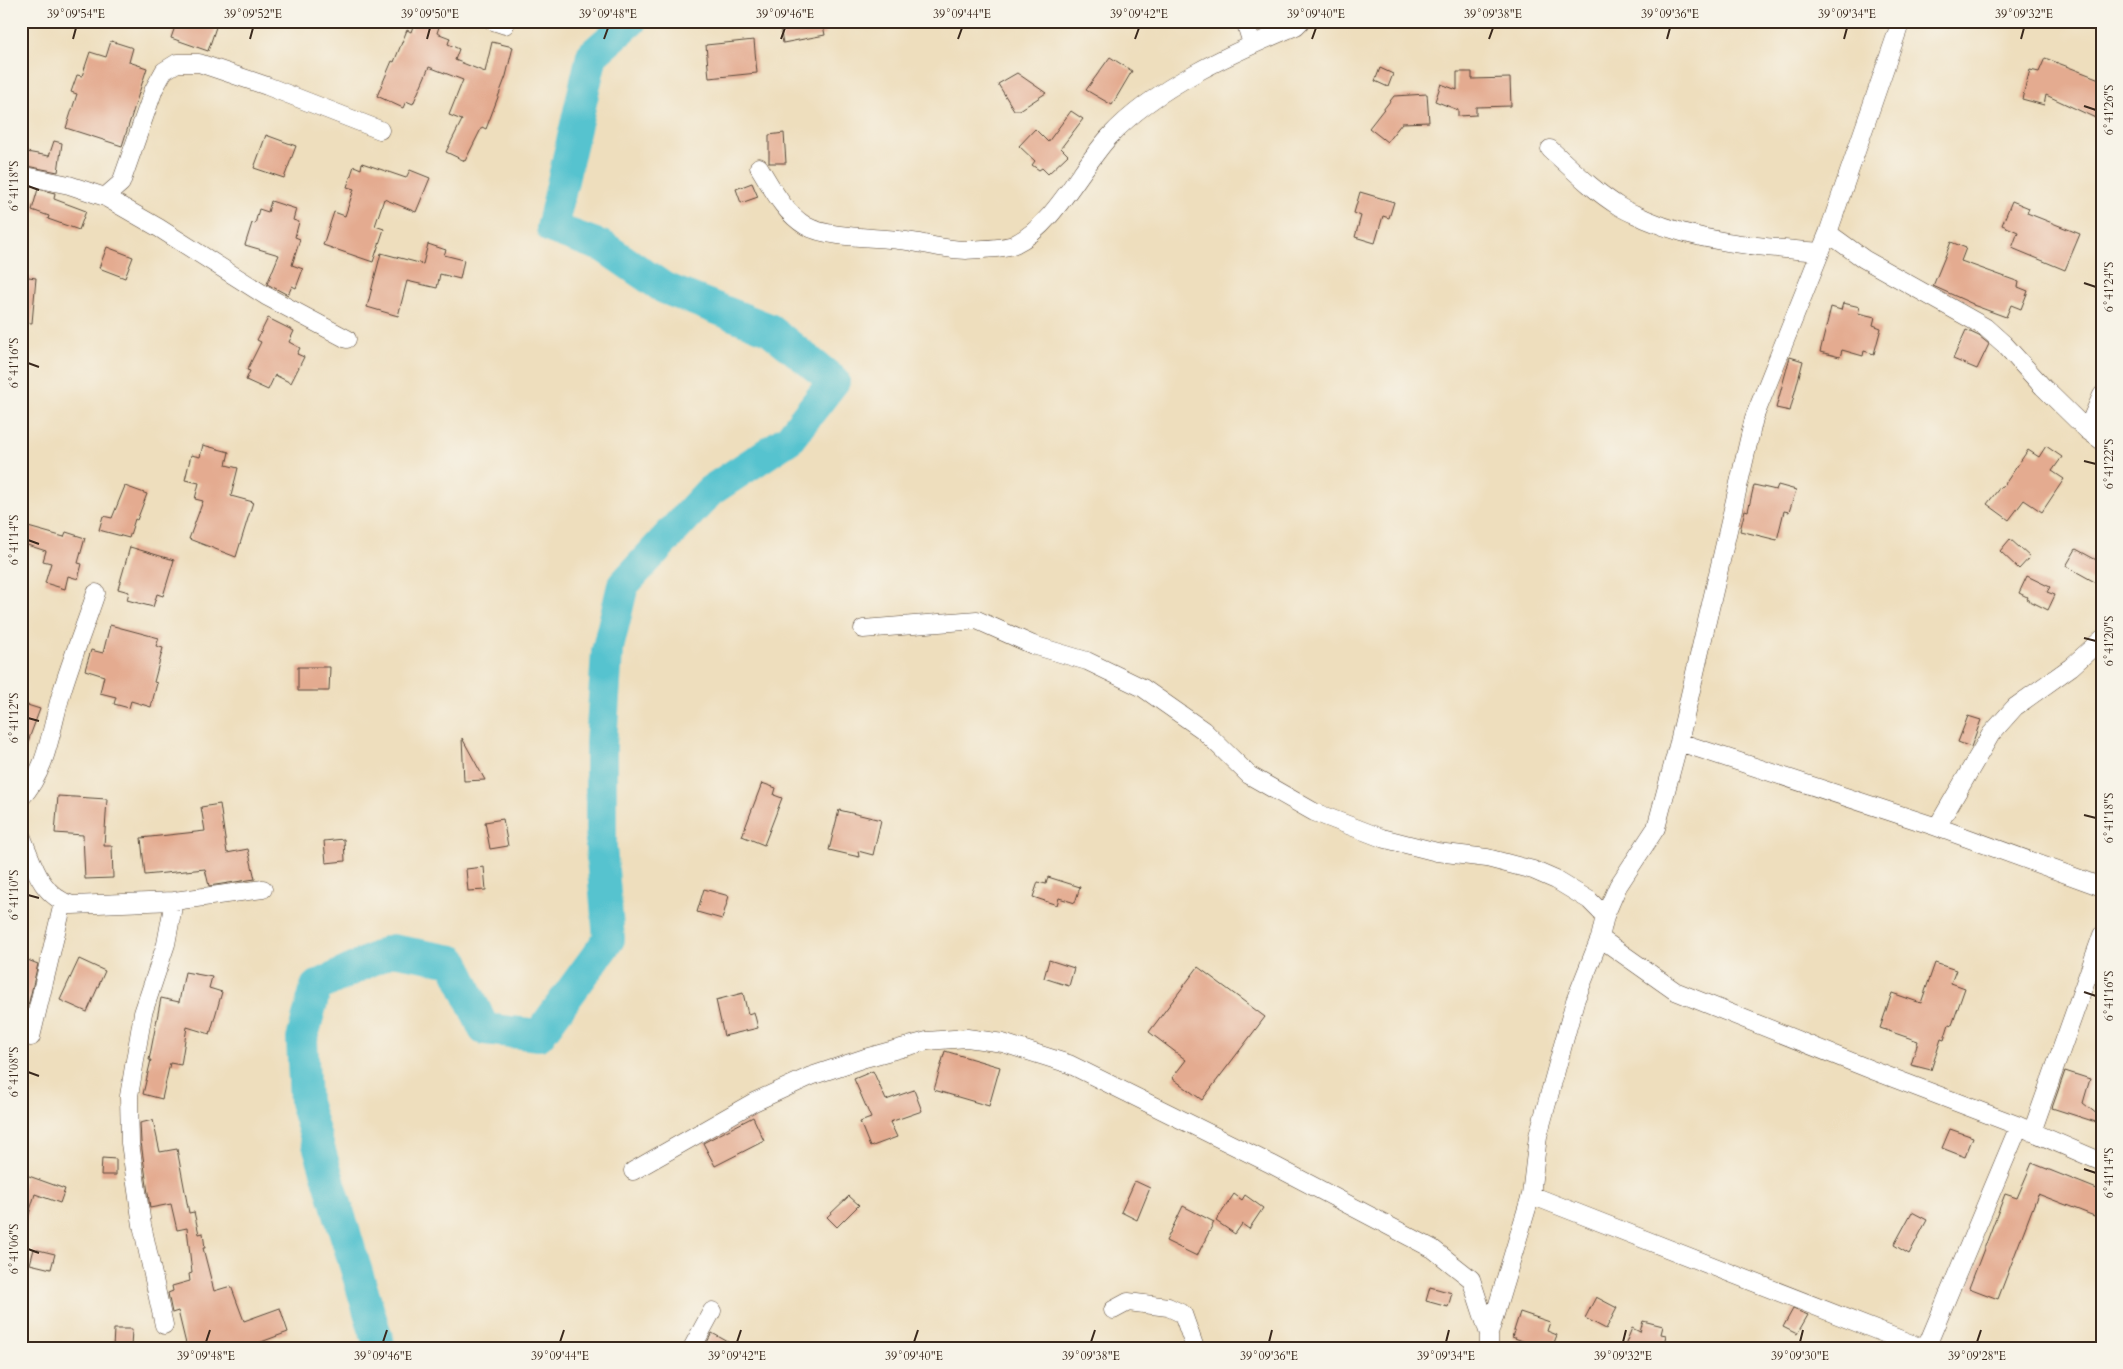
<svg xmlns="http://www.w3.org/2000/svg" width="2123" height="1369" font-family="Cardo,serif">
  <style>
    .lines { fill: none; stroke-linecap: round; stroke-linejoin: round }
    .river { stroke: #56c3cf; stroke-width: 32 }
    .building { fill: #e4ab90 }
    .minor-casing { stroke: #564536; stroke-width: 19 }
    .minor { stroke: #fff; stroke-width: 18 }
    .ticks { fill: none; stroke: #3b2a1e; stroke-width: 2 }
    .neatline { fill: none; stroke: #3b2a1e; stroke-width: 2 }
    .ticks-label { font-size: 12px; text-anchor: middle; fill: #3b2a1e }
  </style>
  <rect width="100%" height="100%" fill="#f7f3e8"/>
  <filter id="ink" filterUnits="userSpaceOnUse"><feTurbulence type="fractalNoise" baseFrequency=".02" numOctaves="2"/><feDisplacementMap in="SourceGraphic" scale="10" xChannelSelector="R" yChannelSelector="G"/><feConvolveMatrix kernelMatrix="1 2 1 2 8 2 1 2 1" color-interpolation-filters="sRGB"/></filter>
  <filter id="wash" filterUnits="userSpaceOnUse"><feTurbulence type="fractalNoise" baseFrequency=".0096" numOctaves="4" result="noise"/><feDisplacementMap in="SourceGraphic" scale="20" xChannelSelector="R" yChannelSelector="G"/><feGaussianBlur stdDeviation="1.12" result="paint"/><feColorMatrix in="noise" values="0 0 0 0 0 0 0 0 0 0 0 0 0 0 0 0 0 1.4 0 .05"/><feComposite in="paint" operator="in"/></filter>
  <g filter="url(#wash)">
    <rect width="100%" height="100%" fill="#eedebd"/>
    <g class="lines">
      <!-- river -->
      <path class="river" d="M380,1348L305,1102L302,1039L316,987L392,950L453,961L484,1029L539,1035L609,939L601,847V744L607,652L623,585L710,491L789,439L834,381L769,329L664,288L604,247L552,228L592,55L631,21"/>
    </g>
    <g id="blocks">
      <!-- building -->
      <path class="building" d="M177,21H218L208,51L171,38Z
        M415,21H424L439,27L437,33L450,38L448,44L459,49L455,60L485,72L492,42L513,47L506,76L486,129L482,127L465,161L446,152L462,120L449,115L463,80L429,67L413,104L406,101L403,108L377,96L392,61L394,62L407,30L411,32Z
        M810,21H822L825,35L783,43L780,27Z
        M754,40L757,73L709,78L706,45Z
        M111,41L133,48L129,62L147,68L122,146L66,128L77,94L71,92L77,75L82,76L90,52L106,57Z
        M1110,57L1132,71L1112,105L1086,90Z
        M2045,58L2102,80V121L2046,95L2044,105L2022,99L2030,70L2039,72Z
        M1380,68L1393,74L1388,87L1375,81Z
        M1457,72H1472V79L1510,78L1511,106L1476,107V115L1458,116V110L1435,101L1441,84L1457,90Z
        M1017,73L1046,93L1020,110H1014L998,84Z
        M1427,94L1429,122L1402,123L1387,142L1369,128L1394,96Z
        M1071,111L1083,119L1061,148L1068,155L1048,174L1042,168L1039,170L1032,165L1035,161L1019,146L1035,129L1048,142Z
        M784,133L786,163H769V135Z
        M266,135L296,146L284,178L254,168Z
        M54,141L62,143L58,172L21,165V151L49,156Z
        M362,163L406,178L410,170L430,178L416,212L384,199L375,226L384,229L373,262L323,245L334,212L345,216L354,189L347,187L354,166L361,169Z
        M752,183L758,197L741,203L736,189Z
        M38,189L55,193L54,199L86,211L79,230L48,219L49,216L32,210Z
        M1360,192L1394,202L1389,218L1383,216L1375,243L1355,237L1361,216L1354,213Z
        M271,201L296,209L293,220L299,222L295,237L300,239L292,265L303,269L296,288L292,286L288,295L267,284L279,255L245,245L252,223L255,224L259,209L268,212Z
        M2012,201L2029,208L2027,213L2080,234L2065,270L2012,248L2018,232L2002,225Z
        M1951,242L1966,248L1961,261L2019,282L2018,287L2028,291L2021,309L2011,305L2006,317L1973,305V304L1933,286Z
        M428,244L446,250L444,255L464,260L460,279L440,274L437,288L407,281L398,316L367,307L381,253L423,264Z
        M107,247L133,257L125,278L99,268Z
        M21,276L36,278L32,323L21,322Z
        M1843,303L1860,307L1858,313L1875,317L1873,325L1881,328L1874,354L1864,351L1863,356L1842,350L1840,357L1820,352L1831,307L1841,310Z
        M268,318L294,331L289,342L300,348L297,354L304,357L291,383L275,375L268,390L246,380L250,371L247,370L261,342L257,340Z
        M1966,330L1979,336L1989,344L1977,369L1953,359Z
        M1790,357L1803,361L1790,411L1776,408Z
        M203,445L229,452L226,465L238,468L231,496L253,502L236,557L189,539L203,501L195,499L199,483L185,480L191,455L200,457Z
        M2046,446L2062,457L2052,471L2064,479L2042,512L2024,500L2009,520L1987,504L2001,486L2003,487L2028,450L2039,457Z
        M1754,485L1776,490L1778,485L1796,490L1789,512L1784,511L1777,540L1740,531L1745,510L1748,511Z
        M125,486L147,494L137,520L135,519L129,538L99,530L103,516L112,518Z
        M21,525L64,537L66,532L85,538L78,563L82,564L78,579L68,576L65,589L45,583L51,563L43,561L46,551L21,543Z
        M2010,539L2030,557L2019,569L2000,551Z
        M130,547L174,560L163,596L157,594L153,607L127,600L129,592L118,589Z
        M2076,549L2102,563V586L2066,566Z
        M2027,576L2050,587L2047,592L2055,595L2048,610L2026,599L2027,597L2019,593Z
        M110,625L159,638L156,646L163,648L154,682L157,683L151,707L131,701L129,708L114,704L116,697L100,693L104,676L85,670L91,650L103,653Z
        M298,667H330L329,691H298Z
        M21,703L40,709L23,755L21,754Z
        M1968,716L1981,720L1971,747L1958,742Z
        M462,738L485,780L464,781Z
        M762,783L776,788L774,795L782,798L764,845L742,836Z
        M58,796L107,799L104,846H112L113,878L85,879L83,835L55,833Z
        M220,804L227,853L248,849L255,879L209,886L205,869L145,875L141,838L205,831L201,807Z
        M839,810L881,820L873,855L858,851L859,857L829,850Z
        M503,819L508,846L490,849L485,822Z
        M344,839L345,861L326,863L324,841Z
        M484,867L486,890L468,891L466,869Z
        M1048,877L1080,887L1075,903L1059,898L1057,905L1033,897L1038,882L1046,884Z
        M704,889L729,896L722,919L697,912Z
        M25,959L38,964L29,1002L22,1018L21,968Z
        M79,959L105,971L87,1012L60,1000Z
        M1049,960L1074,968L1069,986L1044,978Z
        M1935,963L1956,970L1951,983L1965,988L1952,1025L1949,1024L1944,1040L1941,1039L1931,1070L1911,1065L1918,1041L1880,1028L1892,993L1921,1003Z
        M1198,967L1265,1017L1202,1100L1172,1078L1186,1060L1149,1032Z
        M185,972L212,977L209,988L222,992L210,1034L187,1027L181,1065L170,1063L162,1099L143,1094L151,1060H149L161,998L179,1002Z
        M743,993L748,1014L754,1012L758,1028L724,1036L716,1000Z
        M945,1051L1000,1067L989,1106L934,1090Z
        M873,1071L886,1100L914,1090L922,1111L890,1122L897,1137L870,1147L860,1122L871,1118L854,1079Z
        M2065,1071L2090,1079L2083,1103L2102,1118V1124L2052,1108Z
        M753,1117L764,1141L715,1166L703,1143Z
        M153,1120L160,1152L177,1149L189,1213L194,1212L199,1234L203,1233L205,1248H203L214,1291L231,1286L244,1321L280,1308L288,1332L245,1348H238L236,1344L221,1348H187L178,1311L172,1313L168,1293L173,1291L172,1286L190,1281L189,1274L192,1273L187,1228L177,1230L171,1204L150,1208L141,1142L140,1123Z
        M1950,1129L1973,1137L1965,1157L1942,1148Z
        M102,1158L116,1159V1175H101Z
        M2032,1163L2102,1191V1219L2038,1194L1998,1299L1969,1288L2005,1194L2017,1198Z
        M26,1175L65,1189L60,1203L35,1194L25,1227L21,1226V1191Z
        M1135,1181L1150,1188L1137,1220L1121,1212Z
        M1234,1194L1242,1200L1245,1195L1263,1208L1249,1229L1242,1224L1235,1234L1216,1221Z
        M849,1196L859,1205L837,1227L827,1217Z
        M1183,1206L1214,1222L1197,1256L1166,1241Z
        M1912,1212L1927,1220L1909,1254L1894,1245Z
        M34,1249L55,1254L51,1269L30,1264Z
        M1430,1287L1452,1293L1448,1307L1426,1301Z
        M1596,1297L1617,1308L1606,1329L1585,1318Z
        M1793,1309L1808,1315L1797,1334L1783,1327Z
        M1520,1312L1550,1322L1547,1331L1557,1335L1552,1348H1541L1512,1337Z
        M1643,1321L1663,1326L1661,1334L1666,1335L1664,1344L1672,1348H1624L1632,1328L1640,1332Z
        M114,1329H132L131,1348H113Z
        M712,1333L739,1348H704Z"/>
    </g>
  </g>
  <g filter="url(#ink)">
    <use href="#blocks" fill-opacity="0" stroke="#564536" stroke-width="1"/>
    <g class="lines">
      <defs>
        <path id="minor" d="M493,21L505,25
          M1245,21L1252,44
          M1550,149C1573,170 1594,191 1620,207C1628,212 1637,215 1645,219C1700,243 1760,247 1820,252
          M759,167C772,188 784,213 806,226C827,238 874,237 899,240C921,242 944,250 966,250C977,249 1006,249 1015,244C1054,225 1080,169 1109,137C1155,87 1234,52 1296,26L1301,21
          M21,175L69,185L105,197L159,228L266,296L347,339
          M105,197L121,183L154,89L164,71L177,63H199L267,86L380,130
          M1828,233L1864,259L1985,327L2004,344L2043,387L2087,430L2102,441
          M2087,430L2102,395
          M863,629L977,620L1033,645L1087,661L1143,688L1203,730L1249,775L1314,812L1382,838L1437,852L1487,858L1533,870L1556,880L1589,900L1605,916
          M1679,742L1937,827L2102,887
          M21,798C48,770 51,727 62,691C72,658 85,626 96,593
          M1937,827L1991,734L2015,707L2071,667L2102,639
          M21,835C33,863 40,896 72,905L174,901L263,889
          M1600,938L1675,991L1872,1070L2019,1126L2102,1162
          M31,1037L63,903
          M2032,1132L2102,935
          M633,1171L754,1102L811,1076L865,1058L927,1041L967,1038L1003,1043L1069,1064L1271,1164L1433,1249L1471,1279L1489,1334
          M1531,1195L1922,1348
          M1113,1310L1128,1302L1168,1307L1183,1314L1195,1348
          M164,1325L142,1225L130,1143L129,1096L143,1013L166,944L174,901
          M692,1348L712,1311
          M1489,1348V1334L1531,1195L1538,1136L1575,1001L1600,938L1605,916L1618,886L1656,828L1679,742L1754,418L1828,233L1901,21
          M1926,1348L2019,1126"/>
      </defs>
      <!-- minor casing -->
      <use href="#minor" class="minor-casing"/>
      <!-- minor -->
      <use href="#minor" class="minor"/>
    </g>
  </g>
  <!-- ticks -->
  <path class="ticks" d="M73,39L76,28M250,39L253,28M427,39L430,28M604,39L608,28M781,39L785,28M958,39L962,28M1135,39L1139,28M1312,39L1316,28M1489,39L1493,28M1667,39L1670,28M1844,39L1847,28M2021,39L2024,28M2084,106L2096,110M28,186L39,190M2084,283L2096,287M28,363L39,367M2084,461L2096,464M28,540L39,544M2084,638L2096,641M28,718L39,721M2084,815L2096,818M28,895L39,898M2084,992L2096,996M28,1072L39,1076M2084,1169L2096,1173M28,1249L39,1253M206,1342L210,1330M383,1342L387,1330M560,1342L564,1330M737,1342L741,1330M914,1342L918,1330M1091,1342L1095,1330M1269,1342L1272,1330M1446,1342L1449,1330M1623,1342L1626,1330M1800,1342L1803,1330M1977,1342L1981,1330"/>
  <!-- margin -->
  <rect width="2123" height="1369" fill="none" stroke="#f7f3e8" stroke-width="55"/>
  <rect x="28" y="28" width="2068" height="1314" class="neatline"/>
  <g class="ticks-label">
    <text x="76" y="18">39°09'54"E</text>
    <text x="253" y="18">39°09'52"E</text>
    <text x="430" y="18">39°09'50"E</text>
    <text x="608" y="18">39°09'48"E</text>
    <text x="785" y="18">39°09'46"E</text>
    <text x="962" y="18">39°09'44"E</text>
    <text x="1139" y="18">39°09'42"E</text>
    <text x="1316" y="18">39°09'40"E</text>
    <text x="1493" y="18">39°09'38"E</text>
    <text x="1670" y="18">39°09'36"E</text>
    <text x="1847" y="18">39°09'34"E</text>
    <text x="2024" y="18">39°09'32"E</text>
    <text transform="translate(2109 110) rotate(-90)" y="4">6°41'26"S</text>
    <text transform="translate(14 186) rotate(-90)" y="4">6°41'18"S</text>
    <text transform="translate(2109 287) rotate(-90)" y="4">6°41'24"S</text>
    <text transform="translate(14 363) rotate(-90)" y="4">6°41'16"S</text>
    <text transform="translate(2109 464) rotate(-90)" y="4">6°41'22"S</text>
    <text transform="translate(14 540) rotate(-90)" y="4">6°41'14"S</text>
    <text transform="translate(2109 641) rotate(-90)" y="4">6°41'20"S</text>
    <text transform="translate(14 718) rotate(-90)" y="4">6°41'12"S</text>
    <text transform="translate(2109 818) rotate(-90)" y="4">6°41'18"S</text>
    <text transform="translate(14 895) rotate(-90)" y="4">6°41'10"S</text>
    <text transform="translate(2109 996) rotate(-90)" y="4">6°41'16"S</text>
    <text transform="translate(14 1072) rotate(-90)" y="4">6°41'08"S</text>
    <text transform="translate(2109 1173) rotate(-90)" y="4">6°41'14"S</text>
    <text transform="translate(14 1249) rotate(-90)" y="4">6°41'06"S</text>
    <text x="206" y="1360">39°09'48"E</text>
    <text x="383" y="1360">39°09'46"E</text>
    <text x="560" y="1360">39°09'44"E</text>
    <text x="737" y="1360">39°09'42"E</text>
    <text x="914" y="1360">39°09'40"E</text>
    <text x="1091" y="1360">39°09'38"E</text>
    <text x="1269" y="1360">39°09'36"E</text>
    <text x="1446" y="1360">39°09'34"E</text>
    <text x="1623" y="1360">39°09'32"E</text>
    <text x="1800" y="1360">39°09'30"E</text>
    <text x="1977" y="1360">39°09'28"E</text>
  </g>
</svg>
